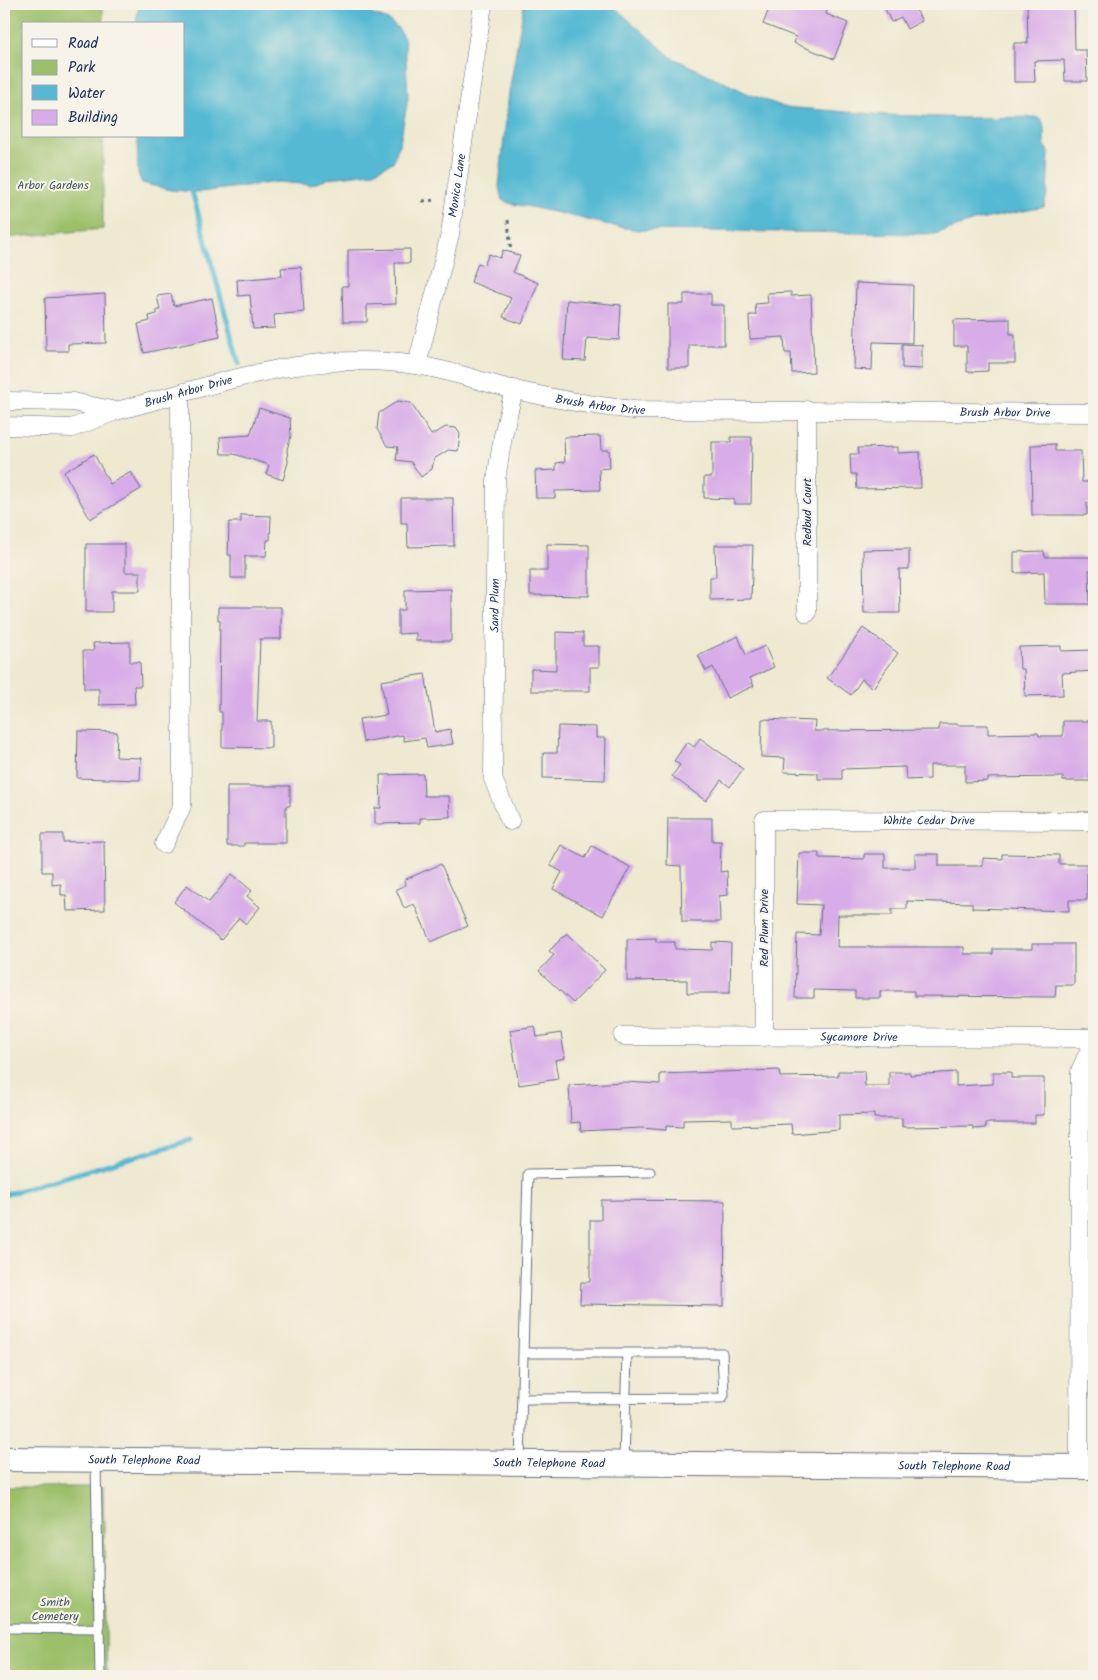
<svg xmlns="http://www.w3.org/2000/svg" width="1098" height="1680" font-family="Kalam,sans-serif">
  <style>
    .green { fill: #9cc06a; stroke: #5c7864 }
    .water { fill: #55b9d3; stroke: #387498 }
    .lines { fill: none; stroke-linecap: round; stroke-linejoin: round }
    .stream { stroke: #55b9d3; stroke-width: 5 }
    .building { fill: #d8ace8 }
    .lane-casing { stroke: #657086; stroke-width: 11 }
    .street-casing { stroke: #657086; stroke-width: 19 }
    .secondary-casing { stroke: #657086; stroke-width: 26 }
    .path { stroke: #657086; stroke-width: 3; stroke-dasharray: 4 4; stroke-linecap: butt }
    .lane { stroke: #fff; stroke-width: 9 }
    .street { stroke: #fff; stroke-width: 18 }
    .secondary { stroke: #fff; stroke-width: 24 }
    .labels { text-anchor: middle; dominant-baseline: central; stroke-width: 4; stroke-linejoin: round; paint-order: stroke }
    .park-label { font-size: 12px; fill: #425a62; stroke: #f7f3e8 }
    .street-label { font-size: 12px; fill: #1b2f5e; stroke: #f7f3e8 }
  </style>
  <rect width="100%" height="100%" fill="#f7f3e8"/>
  <filter id="ink" filterUnits="userSpaceOnUse"><feTurbulence type="fractalNoise" baseFrequency=".02" numOctaves="2"/><feDisplacementMap in="SourceGraphic" scale="10" xChannelSelector="R" yChannelSelector="G"/><feConvolveMatrix kernelMatrix="1 2 1 2 8 2 1 2 1" color-interpolation-filters="sRGB"/></filter>
  <filter id="wash" filterUnits="userSpaceOnUse"><feTurbulence type="fractalNoise" baseFrequency=".0096" numOctaves="4" result="noise"/><feDisplacementMap in="SourceGraphic" scale="20" xChannelSelector="R" yChannelSelector="G"/><feGaussianBlur stdDeviation="1.12" result="paint"/><feColorMatrix in="noise" values="0 0 0 0 0 0 0 0 0 0 0 0 0 0 0 0 0 1.4 0 .05"/><feComposite in="paint" operator="in"/></filter>
  <g filter="url(#wash)">
    <rect width="100%" height="100%" fill="#efe9d1"/>
    <!-- green -->
    <path class="green" d="M4,4H103V24H24V136H103V229L4,238Z
      M4,1487H103L107,1676H4Z"/>
    <!-- water -->
    <path class="water" d="M139,4H344L388,20L399,29L405,41L408,98L400,142L393,162L372,173L330,178L311,185L278,182L200,192L170,190L142,183L138,174L137,136H184V24H136Z
      M524,4H611L671,57L749,94L784,107L886,115L967,118L1035,117L1042,120C1047,133 1040,141 1049,153L1047,194L1044,207L974,221L935,234L638,230C603,225 570,215 535,208C523,205 513,206 502,200L499,187L508,99Z"/>
    <g class="lines">
      <!-- stream -->
      <path class="stream" d="M192,191L239,364
        M4,1195L191,1140"/>
    </g>
    <g id="blocks">
      <!-- building -->
      <path class="building" d="M771,4H830L826,14L848,23L834,59L794,43L796,37L763,24Z
        M883,4H928L916,10L922,21L907,29L901,17L891,22Z
        M1027,4H1074L1075,50H1086L1087,81H1065L1064,60L1034,61L1035,82H1014V43H1028Z
        M410,249V263H395L396,304L367,305V322H343L342,286H348V250Z
        M503,250L520,256L513,272L538,283L522,324L503,317L511,298L471,282L478,263L484,265L489,254L500,258Z
        M301,267L304,312L274,315L275,328L253,329L250,295L238,296L237,280L282,276L281,268Z
        M856,283L913,285L912,343L873,342L872,370L854,369Z
        M791,292V296L811,295L814,372L792,373L791,353H785L784,337L750,339L749,315H756L755,304L768,303L767,293Z
        M105,294L106,343L68,344V351H46L45,298Z
        M171,294L174,306L212,298L220,337L144,353L138,324L150,321L149,316L157,314V310H160L157,296Z
        M684,294H711V305H724V345H689V368H668V304H684Z
        M567,300L621,305L619,340L587,338L585,361L563,360Z
        M1010,319V334H1015V363H988V371L967,372V346H954V320Z
        M902,344L922,345V369L902,368Z
        M398,401L411,403L431,435L446,427L456,428L460,434L458,451L448,450L434,459L432,469L421,477L411,462L396,460L398,447L387,446L377,429L379,413Z
        M259,408L290,418L291,436L287,449L288,462L283,480L266,474L269,465L234,454H221L220,437L250,435Z
        M600,436L601,450H609L610,468L599,469L600,490L555,491V498H536L535,471L556,470V463L565,462L564,437Z
        M731,437H752L751,504H734V499L704,498V477H712V442H731Z
        M1055,444V451H1081L1082,482H1093L1094,503H1087V515H1032L1031,445Z
        M898,447V453L920,452L921,488L857,489L856,474H851L850,454H859L858,448Z
        M94,454L110,484L131,472L141,489L90,519L64,472Z
        M401,498H453L454,546L408,547L407,523H401Z
        M241,515L271,516L270,540H267L266,556H245V578H231V555H228L229,522H241Z
        M86,544H125V572H140V591H112V612H86Z
        M547,544L589,545V596L530,595V571H547Z
        M715,545H753L751,599L710,600V577H716Z
        M909,549V569H899L900,613H864L863,550Z
        M1044,551L1045,557H1094V570H1089L1090,604H1045L1044,572L1014,573V552Z
        M451,589V641H416V633L398,634V610H405V590Z
        M218,607H281V639H260L257,721H271V748L222,747V712H219L220,620H218Z
        M863,628L898,653L873,688L862,679L851,695L827,678Z
        M556,632L583,633V646H599V667H590V691H531V669L556,670Z
        M738,636L746,655L765,646L774,667L750,678L754,686L727,698L713,667L706,671L698,655Z
        M130,642V662H140L141,686H134L135,704L99,705V689H84L83,651H94L93,643Z
        M1061,646V651L1093,650L1094,671L1062,673L1063,695L1025,696L1024,669H1020L1019,647Z
        M425,674L435,732L450,729L453,744L427,748L425,738L404,741L403,735L363,742L359,719L387,715L381,681Z
        M762,719L815,721L814,731L939,730V724H957V725H988V734L1038,733L1039,736H1063V721H1094V764H1090V781H1063V777L988,778V781L965,782V765H930V779L906,780L905,767L842,769V779H818V773L784,772L785,758L761,757Z
        M558,726L596,727V738H606L605,780L543,778V753H557Z
        M78,731L117,732L116,757L141,758L140,780L77,778Z
        M700,738L743,769L730,787L721,780L706,801L672,776L680,765L674,761L687,742L694,747Z
        M423,774L424,796H449L450,817L420,818V823L375,824V808H381L380,775Z
        M227,786H290V806H286V843H244V846H227Z
        M668,818H712V841H721L720,872L727,871L728,895L719,896L720,922H682L681,866L667,865Z
        M42,834H63V842L104,841L105,910L67,911L66,895H61V884L52,885V872H42Z
        M561,845L585,858L592,846L630,867L603,916L553,889L562,872L550,865Z
        M799,853H819V858L864,859V854H885V868H915V854H939V866H983V858L1002,859V854L1059,855V864H1087V900H1069V911L972,908V903L907,901V909H892V915H838L837,947H964V954H993V949H1032V944H1074V985H1056L1055,997L914,996V991H880V998H855V991L814,990V998H795L797,934L819,935L821,905L797,904Z
        M441,864L468,926L431,942L414,904L404,908L396,889L406,885L404,880Z
        M232,874L252,891L247,896L260,907L246,924L239,918L221,940L174,902L187,885L209,902Z
        M567,933L605,970L573,1003L539,971L554,955L549,951Z
        M656,938V942H675V949L712,950V942L731,943L730,993H687V980L627,981V939Z
        M535,1026L537,1037L561,1033L565,1058L555,1060L558,1079L519,1085L510,1030Z
        M779,1070L780,1077L838,1076V1071H864L865,1086H889V1072H910V1075L956,1072V1086L993,1084V1072H1011V1078H1044V1115H1035V1123H986V1128L973,1129V1126L902,1127V1118H874V1114L839,1115V1130L792,1134L791,1124L732,1126V1119L683,1120V1127L666,1126V1130L641,1128L581,1131L580,1122L571,1123L569,1085L625,1082L660,1084V1074Z
        M601,1200L725,1201L724,1306L580,1304L581,1282H590V1220H601Z"/>
    </g>
  </g>
  <g filter="url(#ink)">
    <use href="#blocks" fill-opacity="0" stroke="#657086" stroke-width="1"/>
    <g class="lines">
      <defs>
        <path id="lane" d="M1080,1207H1094
          M522,1399L722,1398L724,1395L722,1353H523
          M96,1462L100,1676
          M520,1463L528,1174L650,1172
          M624,1463L627,1353
          M4,1628L99,1629"/>
        <g id="street">
          <path id="s1" d="M417,365L450,234L483,4"/>
          <path d="M4,401L73,402L116,411L72,428L4,426"/>
          <path d="M807,410V613"/>
          <path id="s2" d="M116,411C221,384 306,349 416,365C450,370 482,382 515,390C555,399 594,406 634,410L1094,413"/>
          <path id="s3" d="M510,821L493,779L496,480L503,436L514,389"/>
          <path d="M164,844L182,806L180,394"/>
          <path id="s4" d="M623,1036L1094,1038"/>
          <path id="s5" d="M764,1037V820L1094,821"/>
          <path d="M1079,1467L1080,1071L1094,1040"/>
        </g>
        <g id="secondary">
          <path id="s6" d="M4,1459L1094,1467"/>
        </g>
      </defs>
      <!-- lane casing -->
      <use href="#lane" class="lane-casing"/>
      <!-- street casing -->
      <use href="#street" class="street-casing"/>
      <!-- secondary casing -->
      <use href="#secondary" class="secondary-casing"/>
      <!-- path -->
      <path class="path" d="M422,201L436,200
        M508,220L511,253"/>
      <!-- lane -->
      <use href="#lane" class="lane"/>
      <!-- street -->
      <use href="#street" class="street"/>
      <!-- secondary -->
      <use href="#secondary" class="secondary"/>
    </g>
  </g>
  <g class="labels">
    <!-- park labels -->
    <g class="park-label">
      <text x="53" y="185">Arbor Gardens</text>
      <text x="55" y="1602">Smith<tspan x="55" dy="14">Cemetery</tspan></text>
    </g>
    <!-- street labels -->
    <g class="street-label">
      <text stroke="none"><textPath href="#s1" startOffset="184">Monica Lane</textPath></text>
      <text stroke="none"><textPath href="#s2" startOffset="75">Brush Arbor Drive</textPath></text>
      <text stroke="none"><textPath href="#s2" startOffset="495">Brush Arbor Drive</textPath></text>
      <text stroke="none"><textPath href="#s2" startOffset="900">Brush Arbor Drive</textPath></text>
      <text transform="translate(807 512) rotate(-90)">Redbud Court</text>
      <text stroke="none"><textPath href="#s3" startOffset="219">Sand Plum</textPath></text>
      <text stroke="none"><textPath href="#s5" startOffset="382">White Cedar Drive</textPath></text>
      <text transform="translate(764 928) rotate(-90)">Red Plum Drive</text>
      <text stroke="none"><textPath href="#s4" startOffset="236">Sycamore Drive</textPath></text>
      <text stroke="none"><textPath href="#s6" startOffset="140">South Telephone Road</textPath></text>
      <text stroke="none"><textPath href="#s6" startOffset="545">South Telephone Road</textPath></text>
      <text stroke="none"><textPath href="#s6" startOffset="950">South Telephone Road</textPath></text>
    </g>
  </g>
  <!-- margin -->
  <rect width="1098" height="1680" fill="none" stroke="#f7f3e8" stroke-width="20"/>
  <!-- legend -->
  <rect x="22" y="22" width="162" height="115" fill="#f7f3e8" stroke="#9fa5b1"/>
  <rect x="32" y="39" width="25" height="8" fill="#ffffff" stroke="#9fa5b1"/>
  <text x="68" y="48" font-size="15" fill="#1b2f5e">Road</text>
  <rect x="32" y="60" width="25" height="15" fill="#9cc06a" stroke="#9fa5b1"/>
  <text x="68" y="72" font-size="15" fill="#1b2f5e">Park</text>
  <rect x="32" y="85" width="25" height="15" fill="#55b9d3" stroke="#9fa5b1"/>
  <text x="68" y="98" font-size="15" fill="#1b2f5e">Water</text>
  <rect x="32" y="110" width="25" height="15" fill="#d8ace8" stroke="#9fa5b1"/>
  <text x="68" y="122" font-size="15" fill="#1b2f5e">Building</text>
</svg>
